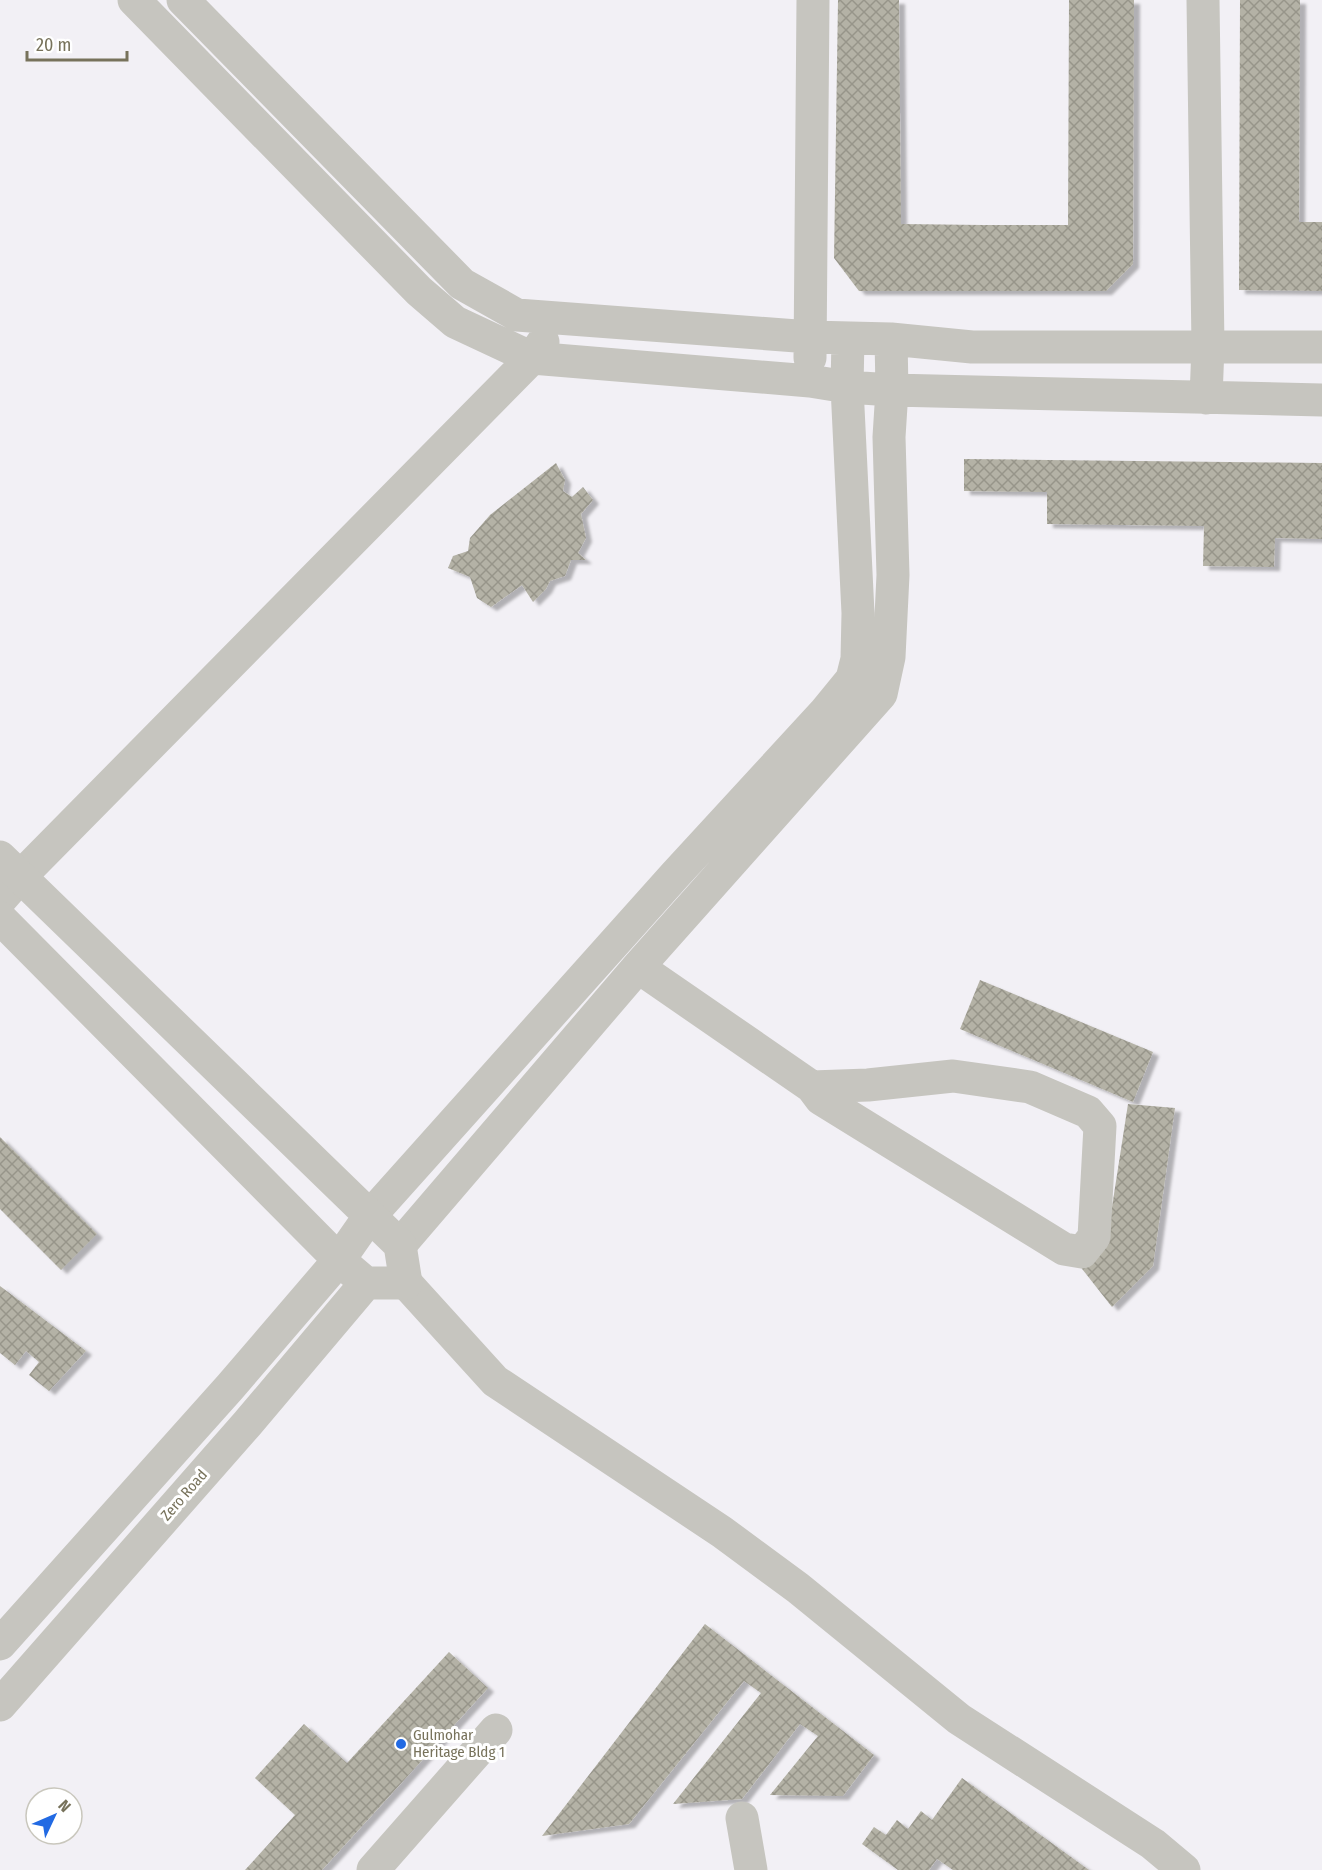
<svg xmlns="http://www.w3.org/2000/svg" width="1322" height="1870" font-family="'Fira Sans Condensed',sans-serif">
  <style>
    .building { fill: url(#building-cross-hatch); filter: url(#shadow) }
    .lines { fill: none; stroke-linecap: round; stroke-linejoin: round }
    .minor { stroke: #c6c5bf; stroke-width: 33 }
    .tertiary { stroke: #c6c5bf; stroke-width: 33 }
    .poi-dot { fill: #226ae3; stroke: #fff; stroke-width: 2 }
    .labels { text-anchor: middle; dominant-baseline: central; stroke-width: 6; stroke-linejoin: round; paint-order: stroke }
    .street-label { font-size: 15px; fill: #77725b; stroke: #fff }
    .poi-label { font-size: 15px; fill: #77725b; stroke: #fff; text-anchor: start }
  </style>
  <defs>
    <pattern id="building-cross-hatch" width="8" height="8" patternUnits="userSpaceOnUse" patternTransform="scale(1.5)"><rect width="8" height="8" fill="#b4b2a6"/><path d="M0 0l8 8M0 8l8-8" fill="none" stroke="#97958a"/></pattern>
    <filter id="shadow"><feDropShadow dx="6" dy="4" stdDeviation="1.5" flood-color="#0004"/></filter>
  </defs>
  <rect width="100%" height="100%" fill="#f2f0f5"/>
  <!-- building -->
  <path class="building" d="M838,0H899L901,224L983,225H1068L1069,0H1134L1133,264L1106,291H859L834,258Z
    M1240,0H1300L1299,222H1322V291L1239,290Z
    M964,459L1322,463V539L1275,538L1274,567L1203,566L1204,526L1047,524V492L964,491Z
    M556,463L565,480L563,491L572,497L583,487L593,500L581,514L586,538L578,553L586,560H571L565,576L550,581L546,589L533,602L522,585L491,607L477,598L470,577L448,568L453,556L468,551L470,538L490,515Z
    M980,980L1153,1052L1133,1102L960,1029Z
    M1128,1104L1175,1108L1153,1266L1112,1307L1079,1265L1107,1239Z
    M0,1137L97,1234L61,1270L0,1209Z
    M0,1286L86,1351L49,1391L29,1375L39,1362L26,1351L15,1365L0,1353Z
    M705,1624L874,1755L843,1796L770,1795L818,1736L800,1724L742,1799L673,1804L761,1693L744,1681L629,1824L542,1836Z
    M449,1652L488,1688L322,1870H245L295,1815L255,1778L304,1724L347,1763Z
    M962,1778L1089,1870H953L937,1859L929,1870H898L862,1844L874,1827L886,1835L897,1820L908,1829L921,1811L932,1820Z"/>
  <g class="lines">
    <!-- minor -->
    <path class="minor" d="M134,0L419,291L455,322L532,358L810,381L847,387L892,390L1322,400
      M183,0L462,284L517,315L810,337L891,339L972,347H1322
      M1203,0L1208,346L1206,398
      M810,358L813,0
      M0,900L20,877L532,358L543,342
      M638,967L812,1087L868,1085L953,1076L1030,1087L1088,1112L1100,1126L1094,1237L1082,1252L1064,1249L821,1099L812,1087
      M369,1217L675,875L825,712L852,679L857,659L858,613L847,387L848,338
      M400,1245L638,967L881,694L889,657L893,575L889,437L892,390L891,339
      M406,1283L495,1381L722,1532L798,1588L959,1719L1153,1844L1184,1870
      M742,1818L751,1870
      M373,1870L496,1730"/>
    <!-- tertiary -->
    <path class="tertiary" d="M0,857L400,1245L406,1283H366L339,1260L0,918
      M0,1644L230,1387L339,1260L369,1217
      M0,1705L247,1424L366,1283"/>
  </g>
  <!-- markers -->
  <circle class="poi-dot" cx="401" cy="1744" r="6"/>
  <g class="labels">
    <!-- street labels -->
    <g class="street-label">
      <text transform="translate(184 1495) rotate(-49)">Zero Road</text>
    </g>
    <!-- poi labels -->
    <g class="poi-label">
      <text x="413" y="1735">Gulmohar<tspan x="413" dy="17">Heritage Bldg 1</tspan></text>
    </g>
  </g>
  <!-- north arrow -->
  <g transform="translate(54 1816) rotate(46)"><circle r="28" fill="#ffffff" stroke="#c9c7bd" stroke-width="1.5"/>
  <path d="M0-4.5L10 22L0 15L-10 22Z" fill="#226ae3"/>
  <text y="-9" font-size="16" font-weight="bold" text-anchor="middle" fill="#77725b">N</text>
  </g>
  <!-- scale -->
  <path d="M27 51v9h100v-9" fill="none" stroke="#77725b" stroke-width="3"/>
  <text x="36" y="51" font-size="18" fill="#77725b" stroke="#ffffff" stroke-width="4.5" paint-order="stroke">20 m</text>
</svg>
